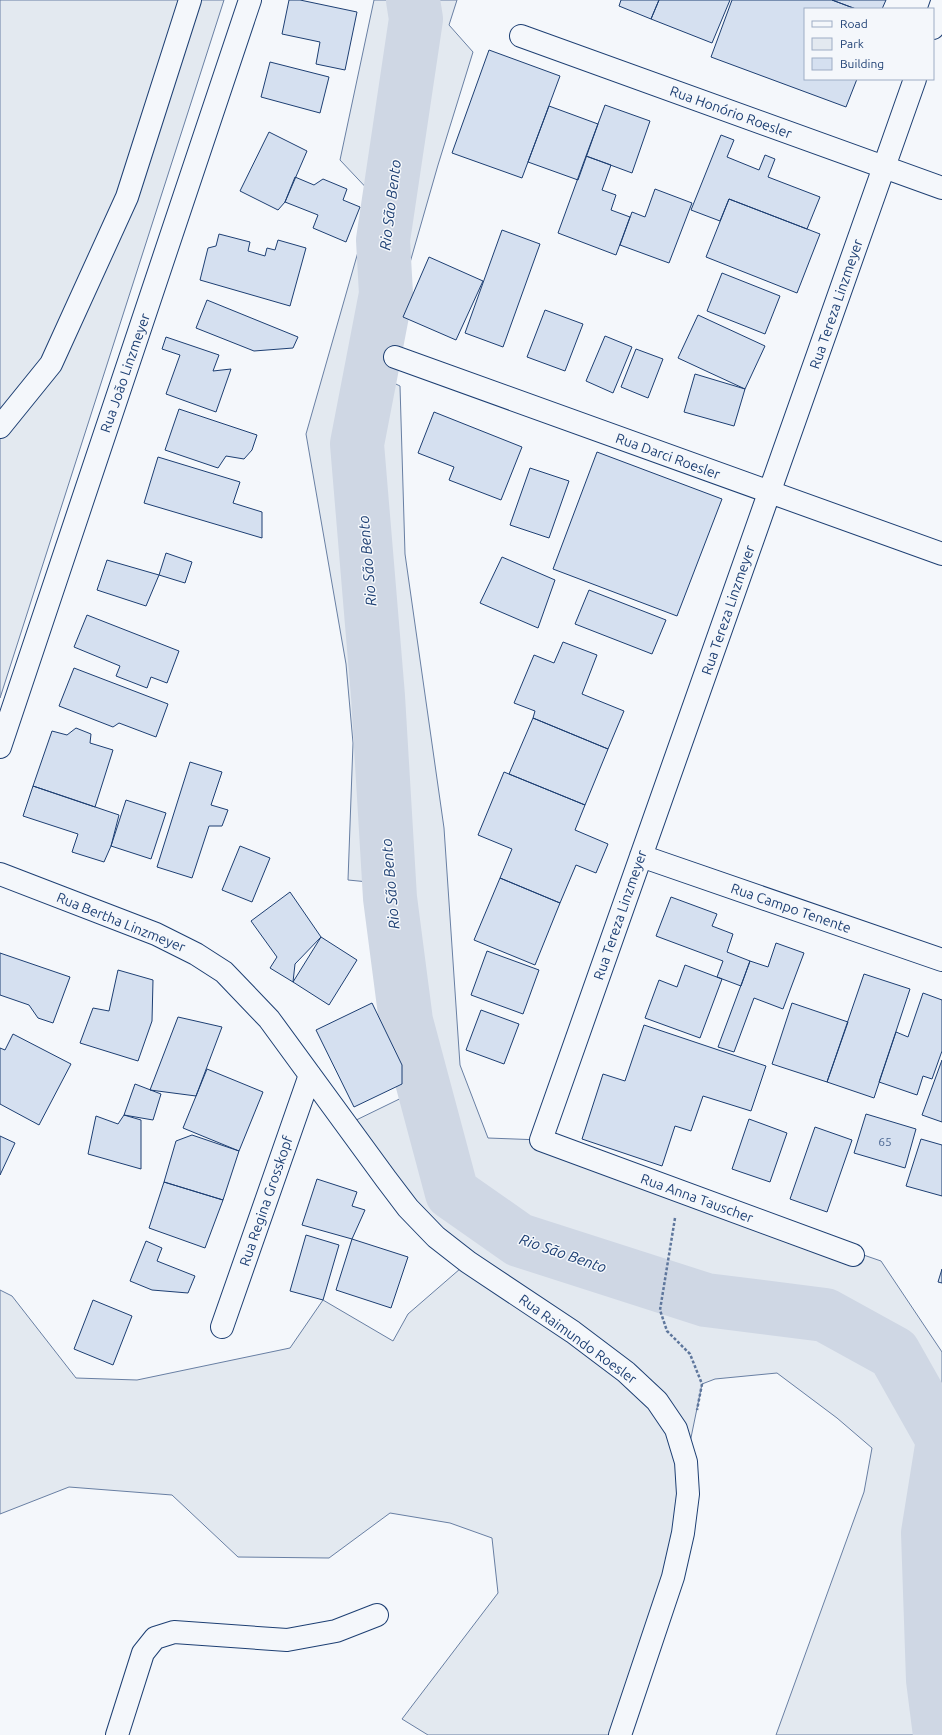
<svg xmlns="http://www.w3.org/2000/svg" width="942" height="1735" font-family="Ubuntu,sans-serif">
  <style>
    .green { fill: #e3e9f0; stroke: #687fa3 }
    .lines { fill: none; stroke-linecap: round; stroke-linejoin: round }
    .river { stroke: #cfd7e4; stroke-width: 54 }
    .building { fill: #d5e0f0; stroke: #1d3f73 }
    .minor-casing { stroke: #1d3f73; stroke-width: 24 }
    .path { stroke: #5e769c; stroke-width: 2.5; stroke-dasharray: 3 2; stroke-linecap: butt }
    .minor { stroke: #f4f7fb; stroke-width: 22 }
    .labels { text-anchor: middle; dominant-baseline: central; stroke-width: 3; stroke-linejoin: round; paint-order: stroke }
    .number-label { font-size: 12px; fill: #4b6792 }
    .street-label { font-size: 14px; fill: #1d3f73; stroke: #f4f7fb }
    .water-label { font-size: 15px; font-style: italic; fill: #1d3f73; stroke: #f4f7fb }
  </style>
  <rect width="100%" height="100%" fill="#f4f7fb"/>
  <!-- green -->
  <path class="green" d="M0,0H224L0,698Z
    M374,0H457L449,25L473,52L438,165L401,294L386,295L371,372L400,386L405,554L444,828L460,1065L488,1138L541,1140L680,1192L881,1261L942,1352V1735H776L864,1492L872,1448L837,1418L777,1373L715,1379L702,1384L686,1462L688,1494L620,1735H428L402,1719L498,1593L492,1538L450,1523L390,1513L329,1558L238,1557L172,1495L69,1487L0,1514V1290L12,1296L76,1378L137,1380L290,1348L323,1300L393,1341L408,1314L468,1262L346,1125L424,1087L406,1021L389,884L348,880L353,743L346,664L306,434L374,196L340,160Z"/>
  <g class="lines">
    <!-- river -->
    <path class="river" d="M413,0L416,19L383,240L386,294L357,444L378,696L390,898L406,1021L452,1193L519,1240L706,1300L825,1315L894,1353L942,1438
      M940,1735L933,1680L928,1533L942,1446"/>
  </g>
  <!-- building -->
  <path class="building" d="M289,0H300L357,12L345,70L316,64L320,42L282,34Z
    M621,0H659L651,19L619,6Z
    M659,0H730L712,43L651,19Z
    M732,0H832L856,9H805V79H857L846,107L711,57Z
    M832,0H886L882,9H856Z
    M489,50L560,76L522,178L452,153Z
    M270,62L329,77L320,113L261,97Z
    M605,105L650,121L632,173L586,156Z
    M549,106L598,124L578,180L528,162Z
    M269,132L307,151L285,202L278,210L240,191Z
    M721,135L734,140L727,157L759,170L765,155L775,159L768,177L820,197L807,229L729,199L720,221L691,210Z
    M586,156L611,165L602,190L616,195L611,210L630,217L616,255L558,233Z
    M295,177L314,185L323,179L347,189L343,200L360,207L346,242L313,228L318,215L285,202Z
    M655,189L692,203L669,263L620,245L632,212L645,217Z
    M729,199L820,234L797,293L706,257Z
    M502,230L540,244L503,347L465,333Z
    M219,234L250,242L248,251L265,256L267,248L275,250L278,240L306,248L290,306L200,280L208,248L216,246Z
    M429,257L483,281L456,340L403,317Z
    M722,273L780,296L765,334L707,311Z
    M207,300L298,337L293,348L254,351L196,328Z
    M545,310L583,324L565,371L527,357Z
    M698,315L765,346L745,389L678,358Z
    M605,336L632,347L613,393L586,381Z
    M166,337L219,355L213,371L231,369L216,412L166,394L180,355L162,349Z
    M636,349L663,359L648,398L621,387Z
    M695,374L745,389L734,426L684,412Z
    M179,409L257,435L252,450L244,459L226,456L218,468L165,450Z
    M434,412L522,447L501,500L449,480L454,467L418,453Z
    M597,452L722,499L677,616L553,569Z
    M158,457L240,482L233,503L262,512V538L144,503Z
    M530,468L569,481L549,538L510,525Z
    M166,553L192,562L185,583L159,575Z
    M502,557L555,580L538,628L480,603Z
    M107,560L159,575L146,606L97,590Z
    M589,590L666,620L652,654L575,624Z
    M87,615L179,651L167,683L151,677L147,688L116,676L120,666L74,647Z
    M563,642L597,655L582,694L624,711L608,749L533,718L535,711L514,703L534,655L554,663Z
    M74,668L168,704L156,737L119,723L113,727L59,706Z
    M533,718L608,749L585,805L509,774Z
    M76,728L91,734L90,743L113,750L95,807L33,786L52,731L67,735Z
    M190,762L222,772L211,805L228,810L222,826H209L192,878L157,867Z
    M504,772L585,805L575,830L608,844L596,873L576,865L560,903L500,878L512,849L478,835Z
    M33,786L119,815L111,846L104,862L72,852L78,834L23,816Z
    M126,800L166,813L151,859L111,846Z
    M240,846L270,858L252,902L222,890Z
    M500,878L560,903L535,965L474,940Z
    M290,892L321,937L295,964L293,982L270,968L277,957L251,921Z
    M671,897L717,914L712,926L733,934L727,952L750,961L741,986L717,977L723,961L656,936Z
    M321,937L357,960L329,1005L293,982Z
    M776,943L804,953L783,1009L754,998L734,1052L718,1047L750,961L768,967Z
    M487,951L539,970L523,1014L471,995Z
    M0,953L70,977L53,1023L38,1018L29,1005L0,995Z
    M685,965L722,979L700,1038L645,1018L659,980L677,987Z
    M118,970L153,980L152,1021L138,1061L80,1043L93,1008L109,1011Z
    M864,974L910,989L874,1098L827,1082Z
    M923,993L942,1000V1051L932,1079L923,1076L917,1095L879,1082L896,1032L908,1037Z
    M372,1003L402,1065V1084L354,1107L316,1030Z
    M792,1003L848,1022L827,1082L772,1064Z
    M481,1010L519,1024L504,1064L466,1050Z
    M178,1017L222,1027L196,1096L150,1090Z
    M644,1025L766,1066L751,1111L703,1096L691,1131L675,1126L662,1166L582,1139L603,1074L625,1081Z
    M13,1034L71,1064L39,1125L0,1104V1048L5,1050Z
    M942,1060V1122L922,1115Z
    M207,1069L263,1092L239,1151L183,1128Z
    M135,1084L161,1094L153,1120L124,1115Z
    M866,1114L916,1129L905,1168L854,1153Z
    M124,1115L141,1120V1169L88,1154L96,1116L118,1124Z
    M749,1119L787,1133L770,1182L732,1169Z
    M815,1127L852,1140L827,1212L790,1199Z
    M192,1135L239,1151L223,1200L164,1182L176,1141Z
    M0,1136L15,1143L0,1175Z
    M921,1139L942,1145V1196L906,1186Z
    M317,1179L357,1192L352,1206L365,1210L352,1239L302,1225Z
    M164,1182L223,1200L205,1248L149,1228Z
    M306,1235L339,1245L323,1300L290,1291Z
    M352,1239L408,1257L391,1308L336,1290Z
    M146,1241L162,1248L157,1261L195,1276L188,1293L152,1290L130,1281Z
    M942,1269V1283L938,1282Z
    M93,1300L132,1316L113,1365L74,1349Z"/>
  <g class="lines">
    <defs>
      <path id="minor" d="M933,28L942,2
        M521,36L942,188
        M395,357L942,554
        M0,427L51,364L127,197L190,0
        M0,747L250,0
        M641,856L942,960
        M0,874L156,934L196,954L224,972L269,1019L386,1179L408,1208L436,1237L468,1262L573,1332L626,1372L657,1401L676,1429L686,1462L688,1494L683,1533L673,1577L620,1735
        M853,1255L541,1140L915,79
        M222,1327L310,1075
        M117,1735L143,1653L155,1638L174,1632L287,1640L336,1631L377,1615"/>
    </defs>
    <!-- minor casing -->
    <use href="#minor" class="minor-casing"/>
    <!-- path -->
    <path class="path" d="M675,1218L660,1310L667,1331L690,1354L702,1384L697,1410"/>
    <!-- minor -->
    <use href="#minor" class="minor"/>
  </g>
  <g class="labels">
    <!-- number labels -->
    <g class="number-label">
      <text x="885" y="1141">65</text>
    </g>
    <!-- street labels -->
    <g class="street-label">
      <text transform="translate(731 112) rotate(20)">Rua Honório Roesler</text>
      <text transform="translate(836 304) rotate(-71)">Rua Tereza Linzmeyer</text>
      <text transform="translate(125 373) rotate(-71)">Rua João Linzmeyer</text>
      <text transform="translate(668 456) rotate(20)">Rua Darci Roesler</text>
      <text transform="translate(728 610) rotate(-71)">Rua Tereza Linzmeyer</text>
      <text transform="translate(791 908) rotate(19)">Rua Campo Tenente</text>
      <text transform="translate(620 915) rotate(-71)">Rua Tereza Linzmeyer</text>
      <text transform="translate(121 922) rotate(22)">Rua Bertha Linzmeyer</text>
      <text transform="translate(697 1198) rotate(20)">Rua Anna Tauscher</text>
      <text transform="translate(266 1201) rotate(-71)">Rua Regina Grosskopf</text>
      <text transform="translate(578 1339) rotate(36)">Rua Raimundo Roesler</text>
    </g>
    <!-- water labels -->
    <g class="water-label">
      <text transform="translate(390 205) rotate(-83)">Rio São Bento</text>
      <text transform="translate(367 561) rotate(-95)">Rio São Bento</text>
      <text transform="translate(390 884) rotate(-95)">Rio São Bento</text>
      <text transform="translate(563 1253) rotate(19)">Rio São Bento</text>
    </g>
  </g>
  <!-- legend -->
  <rect x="804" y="8" width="130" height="72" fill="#f4f7fb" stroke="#9eadc5"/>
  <rect x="812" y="21" width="20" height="6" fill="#f4f7fb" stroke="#9eadc5"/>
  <text x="840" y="28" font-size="12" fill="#1d3f73">Road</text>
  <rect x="812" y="38" width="20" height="12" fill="#e3e9f0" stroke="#9eadc5"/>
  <text x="840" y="48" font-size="12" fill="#1d3f73">Park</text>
  <rect x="812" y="58" width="20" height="12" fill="#d5e0f0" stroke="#9eadc5"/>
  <text x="840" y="68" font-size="12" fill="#1d3f73">Building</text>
</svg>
